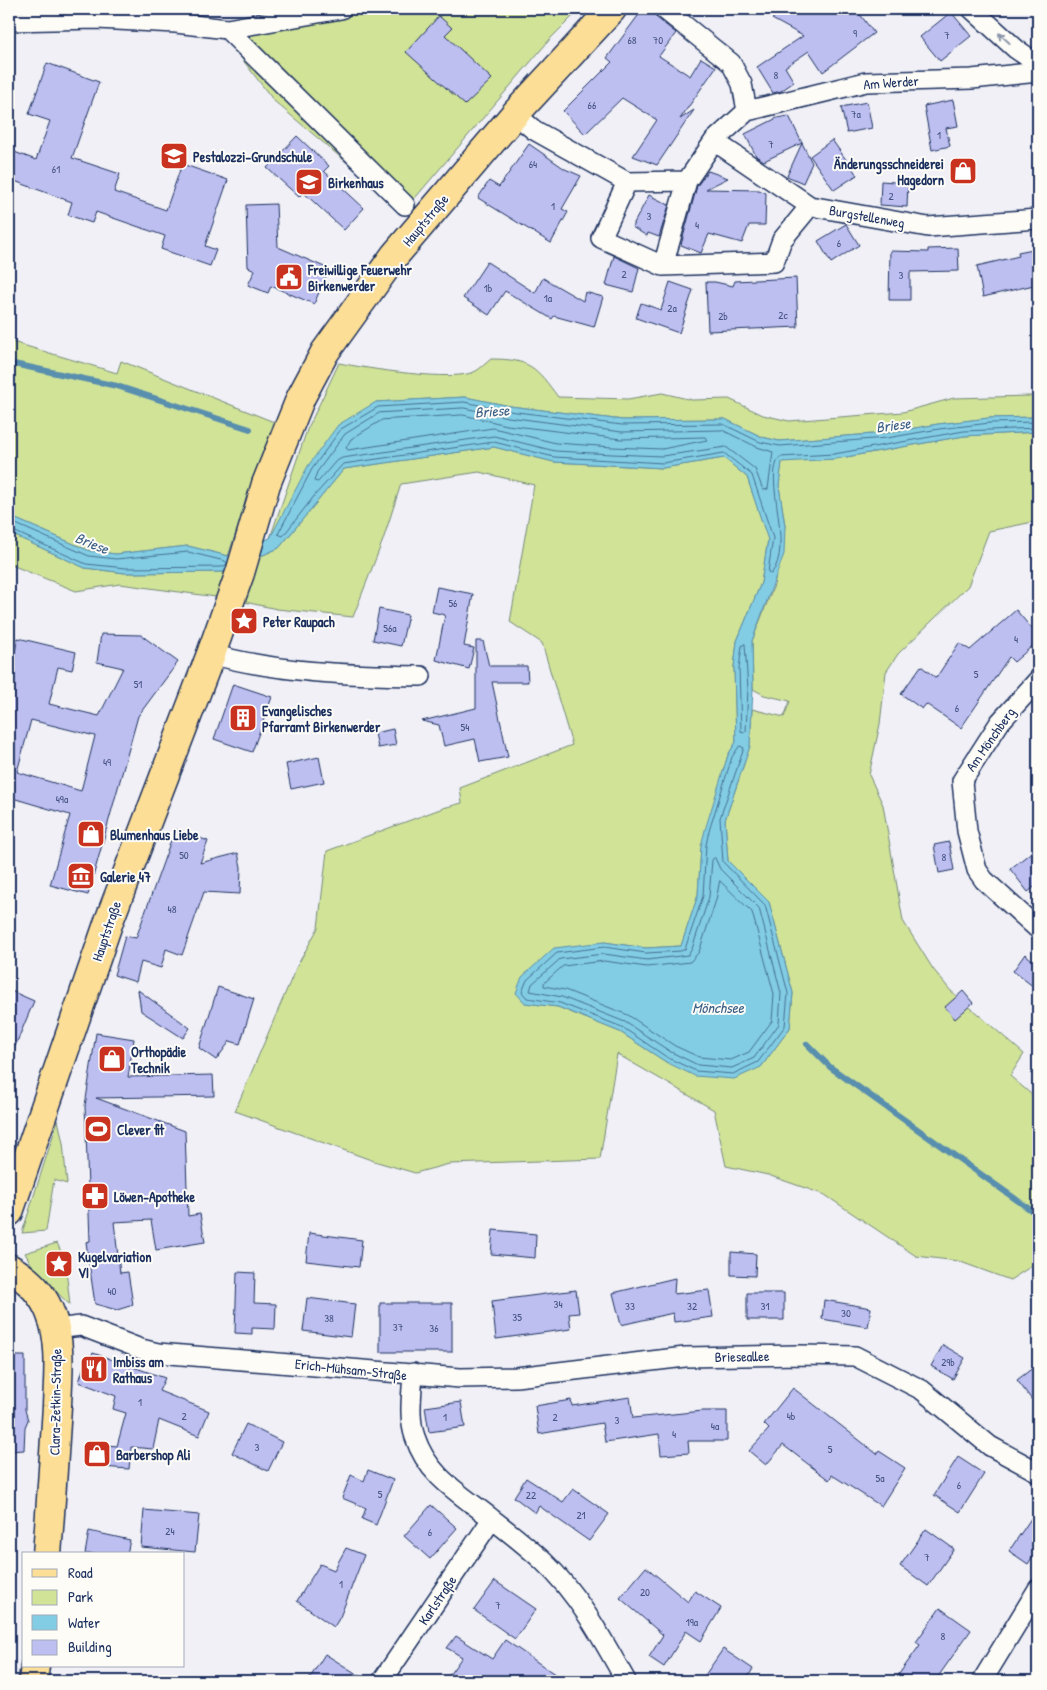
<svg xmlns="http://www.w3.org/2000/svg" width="1047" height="1690" font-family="'Patrick Hand',sans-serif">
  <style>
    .green { fill: #d0e397; stroke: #76897a }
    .water { fill: #82cde3; stroke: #598eae }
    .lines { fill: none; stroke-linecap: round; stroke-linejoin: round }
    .shore { stroke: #446e93; stroke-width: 1 }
    .stream { stroke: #598eae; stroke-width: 6 }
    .building { fill: #bebff1; stroke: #1b2f5e; fill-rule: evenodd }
    .street-casing { stroke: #1b2f5e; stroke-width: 22 }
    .primary-casing { stroke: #1b2f5e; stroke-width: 31 }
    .street { stroke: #fdfcf7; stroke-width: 19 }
    .primary { stroke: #fcde96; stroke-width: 28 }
    .oneway { stroke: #8c96aa }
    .labels { text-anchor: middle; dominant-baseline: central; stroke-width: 4; stroke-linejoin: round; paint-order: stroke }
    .number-label { font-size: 11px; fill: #445383 }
    .street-label { font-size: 14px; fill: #1b2f5e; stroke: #fdfcf7 }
    .poi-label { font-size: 14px; font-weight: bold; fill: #1b2f5e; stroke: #fdfcf7; text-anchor: start }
    .water-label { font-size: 15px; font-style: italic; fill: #3a5e86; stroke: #fdfcf7 }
  </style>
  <rect width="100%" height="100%" fill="#f0f0f6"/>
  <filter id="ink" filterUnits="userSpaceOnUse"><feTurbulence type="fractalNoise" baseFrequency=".02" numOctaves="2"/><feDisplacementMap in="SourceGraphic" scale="10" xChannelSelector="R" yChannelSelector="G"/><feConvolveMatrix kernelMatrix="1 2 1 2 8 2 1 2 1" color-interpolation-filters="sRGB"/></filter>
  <g filter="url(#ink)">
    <!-- green -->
    <path class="green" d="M331,9H580L551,38L404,211L274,101L223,34Z
      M9,341L117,373L121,361L274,422L228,556L188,546L116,554L90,551L9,516Z
      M491,359C530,359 536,367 558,397L628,399L662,393L692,400L729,399L763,415L789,421L903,412L954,398L1030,396L1038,397V417L989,418L938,424L887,433L779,441L762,437L725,419L623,420L510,406L465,397L376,402L270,538L307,430L339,363C364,368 456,383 476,371C481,368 486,363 491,359Z
      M1038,432V521L989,531L968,586L898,654L886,672L880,724L869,775L883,805L903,921L933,969L950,990L1024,1054L1010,1076L1038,1100V1262L1010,1280L958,1261L916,1256L825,1195L768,1175L726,1166L714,1110L617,1054L600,1159L449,1164L415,1173L374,1161L235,1111L296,968L318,928L327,851L443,808L462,803L460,788L572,745L542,643L510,622L534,485L479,472L401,484L383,540L353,617L277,609L231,599L120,584L76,591L9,564V533L85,568L125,573L224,572L279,548L344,469L494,447L554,462L663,468L724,458L747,477L768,539L761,583L737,641L734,667L736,742L728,755L701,849L698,895L681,946L646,948L604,942L525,1003L558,1007L620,1032L666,1062L761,1067L790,1028L793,993L769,902L728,861L725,820L750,746L752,709L784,717L790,701L764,695L753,689L752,641L774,585L785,526L779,486L782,461L835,459L964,436Z
      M58,1120L63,1143L67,1184L54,1180L46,1231L22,1233Z
      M57,1243L65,1260L70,1305L35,1271L25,1253Z"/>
    <!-- water -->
    <path class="water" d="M465,397L510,406L623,420L725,419L762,437L779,441L887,433L938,424L989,418L1038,417V432L964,436L835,459L782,462L779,486L785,526L784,554L752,641L753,689L750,746L725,820L728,861L769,902L793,993L790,1028L761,1067L734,1079L695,1076L666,1062L620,1032L558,1007L525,1003L516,993L522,977L554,948L604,942L646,948L681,946L698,895L701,846L705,830L728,755L736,742L734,667L737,641L761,583L768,540L747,477L724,458L663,468L611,465L554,462L494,447L344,469L279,548L224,572L125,573L85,568L9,533V516L90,551L116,554L188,546L228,556L270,538L308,466L338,425L376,402Z"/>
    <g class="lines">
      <!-- shore -->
      <path class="shore" d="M464,408L508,417L622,432L722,430L757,447L773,452L768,489L763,490L755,469L726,447L662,456L612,454L555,451L494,436L342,458L335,462L318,482L314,481L317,472L345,434L379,413Z
        M463,415L507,425L621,439L705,437L707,440L662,449L612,447L556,443L493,428L348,450L346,448L351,439L382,420Z
        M1038,422L990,423L939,429L887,438L780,446L760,442L723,424L622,425L509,411L464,402L378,407L341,429L312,469L278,534L283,536L315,495L343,464L494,442L554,457L611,460L663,463L724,453L752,475L773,538L768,572L771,574C795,546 762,477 780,457L834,454L964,431L1038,428
        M9,521L89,556L116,559L188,552L225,561L227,563
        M9,529L86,564L126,568L222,567L227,564
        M745,644L748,689L746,731L743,733L741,731L739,668L742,646Z
        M740,746L744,748L720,818L723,862L765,905L788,993L785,1026L758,1062L733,1074L696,1071L668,1058L622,1027L560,1003L527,998L522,992L527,980L557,953L604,947L646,953L681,951L685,949L703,896L706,845L709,831L732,757Z
        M715,858L720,869L759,908L781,993L779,1024L754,1058L732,1068L698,1065L671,1052L625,1022L562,997L530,991L532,984L560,959L604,954L647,960L688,955L692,949L709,897L712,860Z
        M720,881L752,912L774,994L772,1021L749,1052L731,1060L699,1057L675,1046L628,1015L565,990L544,986V983L563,966L604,961L647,967L690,962L699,952L716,900Z"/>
      <!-- stream -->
      <path class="stream" d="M9,363L117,386L250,429
        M807,1044L830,1067L1038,1215"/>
    </g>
    <!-- building -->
    <path class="building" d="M643,9H653L657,18L676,33L659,56L690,76L701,58L716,67L680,119L694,110L657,165L633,156L657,120L622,98L585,134L563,111L612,62L607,58Z
      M784,9H856L874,33L823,72L809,51L785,67L794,82L781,91L773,93L757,67L803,36L772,19Z
      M951,12L971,36L940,61L920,37Z
      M439,16L452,28L445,35L492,79L465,105L406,52Z
      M47,63L99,82L72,158L120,174L114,192L166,210L182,164L228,180L205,246L216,250L210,266L161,249L165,236L96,212L92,223L68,215L72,202L9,179V150L36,160L50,121L29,114Z
      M953,100L958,126L946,128L950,146L932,150L924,106Z
      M867,102L872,128L847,133L841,107Z
      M789,116L802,143L764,161L756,156L745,134L777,118Z
      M297,136L329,166L324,171L364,208L344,230L303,192L299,197L267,168Z
      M832,140L857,175L834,190L810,156Z
      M802,143L812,163L803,183L787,176Z
      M529,144L565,169L581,176L562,209L568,212L551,243L478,198L489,181L499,187Z
      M708,171L728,178L706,189L759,190L766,193L765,225H749L742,243L709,234L701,253L681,245L697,186Z
      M881,181L908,183L907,207L880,205Z
      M649,195L669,205L659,237L648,233L647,236L632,227Z
      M276,204L278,247L329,269L314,304L271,286L268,293L248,285L255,270L248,267L246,205Z
      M846,224L859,245L831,263L818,241Z
      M958,248L959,271L910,272V300H889L890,251L928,252V249Z
      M1038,248V284L983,297L977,266L1019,256L1018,252Z
      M614,256L639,268L633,292L606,285Z
      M487,262L535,293L543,278L583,301L585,292L603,297L594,327L554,316L552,319L505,291L489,315L463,298Z
      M796,278L798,327L708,331L706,282H715L733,286L735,281Z
      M670,282L693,290L679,333L636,318L641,303L661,310Z
      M437,587L473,594L464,646L474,648L469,669L436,660L445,615L432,612Z
      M379,609L408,615L401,646L373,640Z
      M1016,610L1038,636V641L1014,662L1009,657L961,728L926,704L922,709L901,694L921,666L936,678L959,643L970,650Z
      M101,634L141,635L178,662L138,716L88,895L50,885L70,815L9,797V678L18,638L76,652L72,670L58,667L49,704L99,716L123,668L97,662ZM31,720L95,736L81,791L17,772Z
      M476,641H483L489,666H527L528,682H492L508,757L480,762L475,739L444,746L439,725L422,721L476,708Z
      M233,684L272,697L252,752L214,739Z
      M393,729L396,745L378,748L375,733Z
      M319,757L324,782L291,789L286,764Z
      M175,829L208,841L200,863L238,853L241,867L240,894L204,892L182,955L166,949L161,968L141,962L136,982L114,975L125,936L136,938Z
      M949,842L954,870L939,873L934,845Z
      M1038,847V884L1028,892L1010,869Z
      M1025,954L1038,965V990L1013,971Z
      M218,987L254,999L240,1044L230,1041L216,1060L199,1048Z
      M9,990L34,1001L9,1061Z
      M138,990L190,1028L183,1038L141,1011Z
      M963,991L973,1003L955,1019L945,1007Z
      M96,1033L134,1039L128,1077L213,1075L214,1096L96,1098L185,1131L188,1216L200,1214L205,1242L156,1250L151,1220L114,1222L120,1273L128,1272L133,1305L117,1310L95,1304L86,1242L90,1241L85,1106Z
      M493,1230L536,1234L535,1258L491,1254Z
      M309,1233L362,1240L359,1267L306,1261Z
      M731,1252L756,1254L755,1276L731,1275Z
      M237,1272L255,1273L254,1303L276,1304L275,1329L252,1328V1334L235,1333Z
      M675,1278L674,1294L709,1290L713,1317L674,1322L673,1313L621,1325L613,1293Z
      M576,1290L579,1313L569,1314L571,1329L496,1339L492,1301Z
      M747,1293H784V1320H747Z
      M307,1298L355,1304L351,1337L303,1331Z
      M824,1300L871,1308L868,1327L822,1319Z
      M380,1303H452V1352H380Z
      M943,1345L965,1358L953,1379L931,1366Z
      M93,1353L165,1378L159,1391L209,1411L199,1436L159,1420L153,1449L131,1447L129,1469L88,1466L90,1443L117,1446L126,1413L113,1409L116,1396L79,1382L84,1366Z
      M9,1356H25V1410L28,1420L25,1427L24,1450L9,1451Z
      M1038,1364V1408L1017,1380Z
      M793,1388L877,1454L879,1451L905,1468L881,1506L832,1475L829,1480L783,1445L766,1465L749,1451L769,1429L764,1424Z
      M630,1397L633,1418L703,1411H727V1441H688L689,1453L661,1455L659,1434L605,1442L602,1423L539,1434L535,1406L571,1400L572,1406Z
      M461,1402L465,1427L429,1432L425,1407Z
      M246,1424L282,1442L268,1471L232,1453Z
      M958,1457L984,1474L960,1512L934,1495Z
      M368,1470L393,1480L376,1525L362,1519L366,1508L342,1498L351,1475L364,1481Z
      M526,1478L563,1502L573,1489L609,1514L589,1541L539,1506L535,1513L514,1497Z
      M431,1505L457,1528L430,1559L404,1536Z
      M1038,1508V1548L1028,1564L1009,1551Z
      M144,1510L199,1515L195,1552L141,1547Z
      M926,1529L954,1549L928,1586L900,1566Z
      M89,1531L130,1540L127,1554H85Z
      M346,1548L364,1555L340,1617L334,1627L297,1601L320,1564L334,1570Z
      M646,1567L688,1602L695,1591L721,1608L701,1641L686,1631L664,1667L649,1657L663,1635L620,1598Z
      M495,1581L536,1609L515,1639L474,1610Z
      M940,1608L971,1630L935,1681H894L920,1645L916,1642Z
      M456,1636L492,1659L505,1640L565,1681H445L462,1657L447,1648Z
      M723,1649L753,1669L745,1681H701Z
      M325,1654L368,1681H308Z"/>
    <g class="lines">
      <defs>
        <path id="street" d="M664,9L731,63L742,84L747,111
          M972,9L1016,49L1038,64
          M9,21L97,19L176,23L227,29L341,9
          M227,29L405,205
          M515,114L534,130L627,182L687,181
          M714,141L810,206L928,227L1038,219
          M627,182L601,238L663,266L774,262L782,240L810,206
          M663,266L687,181L714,141L747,111L866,82L972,79L1038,72
          M211,654C279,673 350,675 421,676
          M1038,680L1000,722L962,781L967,831L977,870L984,880L1038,929
          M55,1329L81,1326L141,1349L158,1353L460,1378L516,1377L685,1357L800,1355L855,1356L922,1390L990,1446L1038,1472
          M413,1373C412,1394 408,1417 415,1437C428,1477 461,1494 492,1519C509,1532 528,1547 544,1562C579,1595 603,1640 626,1681
          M382,1681L492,1519
          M982,1681L1038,1589"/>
        <path id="primary" d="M9,1212L109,921L211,654L240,573L266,484L301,397L325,352L395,255L515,114L612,9
          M9,1268C28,1279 44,1295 51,1315C62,1343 58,1377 57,1406C54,1455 51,1504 47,1554
          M33,1681L35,1666"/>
      </defs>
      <!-- street casing -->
      <use href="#street" class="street-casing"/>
      <!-- primary casing -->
      <use href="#primary" class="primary-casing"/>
      <!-- street -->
      <use href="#street" class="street"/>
      <!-- primary -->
      <use href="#primary" class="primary"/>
    </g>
    <!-- one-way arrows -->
    <defs><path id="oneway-shaft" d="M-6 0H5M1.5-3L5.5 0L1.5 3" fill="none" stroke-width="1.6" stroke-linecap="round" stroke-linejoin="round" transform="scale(1.25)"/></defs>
    <use class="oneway" href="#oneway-shaft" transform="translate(1004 38) rotate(-138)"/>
  </g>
  <!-- icons -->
  <defs>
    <symbol id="school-square" viewBox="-11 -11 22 22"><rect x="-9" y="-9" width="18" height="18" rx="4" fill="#c8321e" stroke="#fdfcf7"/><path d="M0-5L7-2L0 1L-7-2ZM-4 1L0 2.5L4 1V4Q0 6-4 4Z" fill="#fff"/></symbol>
    <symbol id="shop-square" viewBox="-11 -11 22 22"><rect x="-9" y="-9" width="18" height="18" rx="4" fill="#c8321e" stroke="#fdfcf7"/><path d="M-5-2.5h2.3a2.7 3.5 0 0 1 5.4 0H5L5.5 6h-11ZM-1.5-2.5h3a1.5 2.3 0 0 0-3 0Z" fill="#fff"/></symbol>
    <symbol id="civic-square" viewBox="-11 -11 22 22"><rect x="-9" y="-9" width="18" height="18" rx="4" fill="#c8321e" stroke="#fdfcf7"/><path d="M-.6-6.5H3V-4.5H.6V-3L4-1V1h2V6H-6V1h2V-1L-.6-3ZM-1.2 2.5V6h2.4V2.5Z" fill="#fff"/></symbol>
    <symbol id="sight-square" viewBox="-11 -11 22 22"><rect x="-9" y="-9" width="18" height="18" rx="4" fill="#c8321e" stroke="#fdfcf7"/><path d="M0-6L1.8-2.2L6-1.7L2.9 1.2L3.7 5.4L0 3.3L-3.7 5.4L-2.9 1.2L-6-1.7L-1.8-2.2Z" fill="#fff"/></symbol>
    <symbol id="building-square" viewBox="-11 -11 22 22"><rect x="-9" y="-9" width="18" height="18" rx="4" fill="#c8321e" stroke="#fdfcf7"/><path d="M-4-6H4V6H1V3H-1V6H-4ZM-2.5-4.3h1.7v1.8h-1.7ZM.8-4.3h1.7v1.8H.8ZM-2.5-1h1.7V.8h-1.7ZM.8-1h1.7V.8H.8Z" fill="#fff"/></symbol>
    <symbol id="museum-square" viewBox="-11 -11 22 22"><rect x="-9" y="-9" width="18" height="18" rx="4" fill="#c8321e" stroke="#fdfcf7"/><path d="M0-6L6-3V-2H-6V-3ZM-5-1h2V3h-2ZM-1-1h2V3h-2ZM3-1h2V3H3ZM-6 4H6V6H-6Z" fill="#fff"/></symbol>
    <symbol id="stadium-square" viewBox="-11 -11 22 22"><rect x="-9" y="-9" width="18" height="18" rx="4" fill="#c8321e" stroke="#fdfcf7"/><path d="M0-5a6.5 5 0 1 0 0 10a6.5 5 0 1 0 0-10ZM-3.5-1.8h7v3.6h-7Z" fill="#fff"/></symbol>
    <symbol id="pharmacy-square" viewBox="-11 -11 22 22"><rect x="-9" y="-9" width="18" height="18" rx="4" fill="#c8321e" stroke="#fdfcf7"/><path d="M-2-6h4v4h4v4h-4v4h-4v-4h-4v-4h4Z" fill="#fff"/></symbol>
    <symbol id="restaurant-square" viewBox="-11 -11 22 22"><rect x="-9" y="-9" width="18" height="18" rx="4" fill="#c8321e" stroke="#fdfcf7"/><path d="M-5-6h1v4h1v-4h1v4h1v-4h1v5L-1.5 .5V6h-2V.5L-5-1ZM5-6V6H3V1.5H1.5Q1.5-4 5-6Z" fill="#fff"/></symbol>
  </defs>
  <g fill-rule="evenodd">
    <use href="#school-square" x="158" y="140" width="32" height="32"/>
    <use href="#shop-square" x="947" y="155" width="32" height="32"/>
    <use href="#school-square" x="293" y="166" width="32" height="32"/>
    <use href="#civic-square" x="273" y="261" width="32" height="32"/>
    <use href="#sight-square" x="228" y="605" width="32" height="32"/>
    <use href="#building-square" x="227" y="702" width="32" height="32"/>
    <use href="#shop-square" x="75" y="818" width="32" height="32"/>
    <use href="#museum-square" x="65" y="860" width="32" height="32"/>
    <use href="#shop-square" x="96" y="1043" width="32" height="32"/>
    <use href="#stadium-square" x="82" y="1113" width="32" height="32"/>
    <use href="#pharmacy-square" x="79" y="1180" width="32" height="32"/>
    <use href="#sight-square" x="43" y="1248" width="32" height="32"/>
    <use href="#restaurant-square" x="78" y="1353" width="32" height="32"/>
    <use href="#shop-square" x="81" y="1438" width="32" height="32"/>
  </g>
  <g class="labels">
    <!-- number labels -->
    <g class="number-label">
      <text x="855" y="33">9</text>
      <text x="947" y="35">7</text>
      <text x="632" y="40">68</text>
      <text x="658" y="40">70</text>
      <text x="776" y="75">8</text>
      <text x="592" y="105">66</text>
      <text x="856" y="114">7a</text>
      <text x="939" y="135">1</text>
      <text x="771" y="144">7</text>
      <text x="533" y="164">64</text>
      <text x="56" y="169">61</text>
      <text x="891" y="196">2</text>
      <text x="553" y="206">1</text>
      <text x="649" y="216">3</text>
      <text x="697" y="225">4</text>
      <text x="839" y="243">6</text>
      <text x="624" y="274">2</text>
      <text x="901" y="275">3</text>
      <text x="488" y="288">1b</text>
      <text x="548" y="298">1a</text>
      <text x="672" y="308">2a</text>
      <text x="783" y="315">2c</text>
      <text x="723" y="316">2b</text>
      <text x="453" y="603">56</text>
      <text x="390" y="628">56a</text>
      <text x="1016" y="639">4</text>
      <text x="976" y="674">5</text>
      <text x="138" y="684">51</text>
      <text x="957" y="708">6</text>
      <text x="465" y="727">54</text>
      <text x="107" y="762">49</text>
      <text x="62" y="799">49a</text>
      <text x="184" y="855">50</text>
      <text x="944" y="857">8</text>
      <text x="172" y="909">48</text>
      <text x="112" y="1291">40</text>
      <text x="558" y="1304">34</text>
      <text x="630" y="1306">33</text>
      <text x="692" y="1306">32</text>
      <text x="765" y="1306">31</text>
      <text x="846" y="1313">30</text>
      <text x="517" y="1317">35</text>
      <text x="329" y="1318">38</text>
      <text x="398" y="1327">37</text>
      <text x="434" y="1328">36</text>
      <text x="948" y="1362">29b</text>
      <text x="140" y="1402">1</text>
      <text x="184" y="1416">2</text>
      <text x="791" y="1416">4b</text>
      <text x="445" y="1417">1</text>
      <text x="555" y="1417">2</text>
      <text x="617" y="1420">3</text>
      <text x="715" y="1426">4a</text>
      <text x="674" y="1434">4</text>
      <text x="257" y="1447">3</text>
      <text x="830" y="1449">5</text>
      <text x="880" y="1478">5a</text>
      <text x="959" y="1485">6</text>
      <text x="380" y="1494">5</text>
      <text x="531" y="1495">22</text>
      <text x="581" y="1515">21</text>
      <text x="170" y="1531">24</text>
      <text x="430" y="1532">6</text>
      <text x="927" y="1557">7</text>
      <text x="341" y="1584">1</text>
      <text x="645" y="1592">20</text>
      <text x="498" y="1605">7</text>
      <text x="692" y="1622">19a</text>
      <text x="943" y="1636">8</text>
    </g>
    <!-- street labels -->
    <g class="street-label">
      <text transform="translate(891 82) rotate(-4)">Am Werder</text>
      <text transform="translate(867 216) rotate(10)">Burgstellenweg</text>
      <text transform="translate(425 220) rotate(-50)">Hauptstraße</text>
      <text transform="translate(990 739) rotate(-55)">Am Mönchberg</text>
      <text transform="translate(106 931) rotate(-71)">Hauptstraße</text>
      <text transform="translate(742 1356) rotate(-1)">Brieseallee</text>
      <text transform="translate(351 1369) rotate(6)">Erich-Mühsam-Straße</text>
      <text transform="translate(55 1402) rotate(-89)">Clara-Zetkin-Straße</text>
      <text transform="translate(437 1600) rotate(-56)">Karlstraße</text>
    </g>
    <!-- poi labels -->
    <g class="poi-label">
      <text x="193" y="156">Pestalozzi-Grundschule</text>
      <text x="944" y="163" text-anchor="end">Änderungsschneiderei<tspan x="944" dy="16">Hagedorn</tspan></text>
      <text x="328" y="182">Birkenhaus</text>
      <text x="308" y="269">Freiwillige Feuerwehr<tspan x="308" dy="16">Birkenwerder</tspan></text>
      <text x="263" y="621">Peter Raupach</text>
      <text x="262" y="710">Evangelisches<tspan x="262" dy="16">Pfarramt Birkenwerder</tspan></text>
      <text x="110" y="834">Blumenhaus Liebe</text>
      <text x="100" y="876">Galerie 47</text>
      <text x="131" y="1051">Orthopädie<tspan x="131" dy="16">Technik</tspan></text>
      <text x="117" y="1129">Clever fit</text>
      <text x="114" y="1196">Löwen-Apotheke</text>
      <text x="78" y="1256">Kugelvariation<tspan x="78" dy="16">VI</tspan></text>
      <text x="113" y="1361">Imbiss am<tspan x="113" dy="16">Rathaus</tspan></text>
      <text x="116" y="1454">Barbershop Ali</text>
    </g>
    <!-- water labels -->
    <g class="water-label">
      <text transform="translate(492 411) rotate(-4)">Briese</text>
      <text transform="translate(893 425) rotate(-8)">Briese</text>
      <text transform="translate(92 543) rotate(22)">Briese</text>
      <text x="718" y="1007">Mönchsee</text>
    </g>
  </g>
  <!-- margin -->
  <rect width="1047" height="1690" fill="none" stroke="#fdfcf7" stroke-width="30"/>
  <rect x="15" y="15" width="1017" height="1660" fill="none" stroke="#1b2f5e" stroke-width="2" filter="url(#ink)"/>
  <!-- legend -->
  <rect x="22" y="1552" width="162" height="115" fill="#fdfcf7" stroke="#a3aaba"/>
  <rect x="32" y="1569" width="25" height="8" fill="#fcde96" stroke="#a3aaba"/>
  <text x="68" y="1578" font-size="15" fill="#1b2f5e">Road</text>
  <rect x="32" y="1590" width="25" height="15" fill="#d0e397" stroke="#a3aaba"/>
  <text x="68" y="1602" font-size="15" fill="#1b2f5e">Park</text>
  <rect x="32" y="1615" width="25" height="15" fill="#82cde3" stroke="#a3aaba"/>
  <text x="68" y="1628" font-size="15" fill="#1b2f5e">Water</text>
  <rect x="32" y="1640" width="25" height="15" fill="#bebff1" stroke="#a3aaba"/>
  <text x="68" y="1652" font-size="15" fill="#1b2f5e">Building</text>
</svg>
